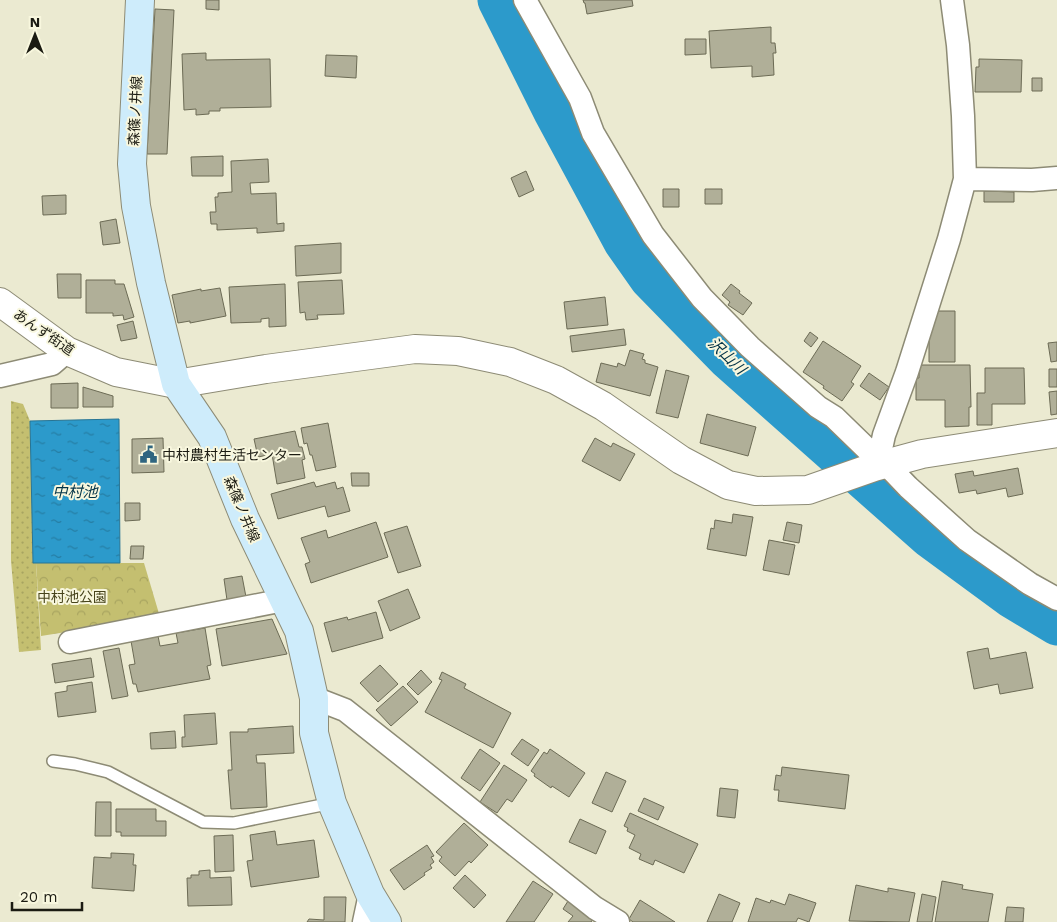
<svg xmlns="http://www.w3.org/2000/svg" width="1057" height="922" font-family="'Work Sans','Noto Sans JP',sans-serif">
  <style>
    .grass { fill: url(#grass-dots) }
    .forest { fill: url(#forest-crowns) }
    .water { fill: url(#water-ripples); stroke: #277494 }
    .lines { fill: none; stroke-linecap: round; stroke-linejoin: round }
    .river { stroke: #2c9acb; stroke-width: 41 }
    .building { fill: #b0af98; stroke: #6c6b55 }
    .service-casing { stroke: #8d8b75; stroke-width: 14 }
    .minor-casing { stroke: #8d8b75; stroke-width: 25 }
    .tertiary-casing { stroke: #8d8b75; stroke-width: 30 }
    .secondary-casing { stroke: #8d8b75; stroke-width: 30 }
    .service { stroke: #fff; stroke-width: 11 }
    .minor { stroke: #fff; stroke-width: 22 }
    .tertiary { stroke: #fff; stroke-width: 28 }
    .secondary { stroke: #ceecfb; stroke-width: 28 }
    .labels { text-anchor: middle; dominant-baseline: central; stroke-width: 4; stroke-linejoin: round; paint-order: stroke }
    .street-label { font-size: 14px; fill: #1b1b12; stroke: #f8f7de }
    .poi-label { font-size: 14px; fill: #1b1b12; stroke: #f8f7de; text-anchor: start }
    .park-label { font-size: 14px; fill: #47441c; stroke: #f8f7de }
    .water-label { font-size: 15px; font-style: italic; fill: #033347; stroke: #f8f7de }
  </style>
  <defs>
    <pattern id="grass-dots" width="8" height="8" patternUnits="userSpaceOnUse" patternTransform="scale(1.25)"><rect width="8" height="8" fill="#c4bf70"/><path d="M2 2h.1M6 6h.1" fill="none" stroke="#a8a460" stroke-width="1.8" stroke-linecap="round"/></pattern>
    <pattern id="forest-crowns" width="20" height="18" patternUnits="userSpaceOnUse" patternTransform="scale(1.25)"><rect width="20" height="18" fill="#c4bf70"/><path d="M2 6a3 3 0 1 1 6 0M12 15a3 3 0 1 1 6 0" fill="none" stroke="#a8a460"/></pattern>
    <pattern id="water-ripples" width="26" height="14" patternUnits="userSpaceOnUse" patternTransform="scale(1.25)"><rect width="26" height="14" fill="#2c9acb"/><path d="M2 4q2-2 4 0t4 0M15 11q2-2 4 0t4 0" fill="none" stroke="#257da3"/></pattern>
  </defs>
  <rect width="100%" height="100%" fill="#ebead1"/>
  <!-- grass -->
  <path class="grass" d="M11,401L23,404L30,421L33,562L36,563L41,650L19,652L11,561Z"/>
  <!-- forest -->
  <path class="forest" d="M36,563H144L160,617L41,636Z"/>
  <!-- water -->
  <path class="water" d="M119,419L120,563H33L30,421Z"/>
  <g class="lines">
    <!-- river -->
    <path class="river" d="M498,0L554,112L624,242L650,279L728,359L929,537L1012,598L1057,625"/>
  </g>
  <!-- building -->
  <path class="building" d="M206,0H219V10L206,9Z
    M583,0H632L633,6L587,14L585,3H584Z
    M155,9L174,10L167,154H147Z
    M771,27V43H775L776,53H773L774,75L752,77V66L711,68L709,31Z
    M685,39H706V54L685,55Z
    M206,53V60L270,59L271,107L220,108V111H209V114L196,115V109L184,110L182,54Z
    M326,55L357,56L356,78L325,76Z
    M979,59L1022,60L1021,92H975L976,67H979Z
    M1032,78H1042V91H1032Z
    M223,156V176H192L191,157Z
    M268,159L269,182L250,183L251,194L276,193L277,224L284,223V231L257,233V228L217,230V224H211L210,212H216L215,197H218V193L232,192L231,161Z
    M526,171L534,190L519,197L511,178Z
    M663,189H679V207H663Z
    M705,189H722V204H705Z
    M984,191L1014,192V202H984Z
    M66,195V214L43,215L42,196Z
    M116,219L120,243L103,245L100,222Z
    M341,243V273L296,276L295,246Z
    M57,274H81V298H58Z
    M86,280H115V284H124L134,317L124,320L123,315L113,316V313H86Z
    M342,280L344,314L317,315L318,319L306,320L305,312L300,313L298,282Z
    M285,284L286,326L269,327V318L261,319V322L231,323L229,287Z
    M731,284L740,291L739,293L752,303L743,315L728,305L730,302L722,295Z
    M220,288L226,316L190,323V321L178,323L172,295L201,289V291Z
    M605,297L608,325L567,329L564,302Z
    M934,311H955V362H929V324Z
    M133,321L137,338L121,341L117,325Z
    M624,329L626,345L572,352L570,336Z
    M810,332L818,338L811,347L804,341Z
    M823,341L861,366L851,382L854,384L842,401L823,388L824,386L803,372Z
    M1057,342V361L1051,362L1048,343Z
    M630,350L644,354L642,359L645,360V363L658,367L650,396L596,382L601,363L617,367L618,363L625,366Z
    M919,365H970L971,407H969V426L945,427V400H916V378H919Z
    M985,368H1024L1025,404H992V425H977V393H985Z
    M1049,369H1057V387H1049Z
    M666,370L689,376L678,418L656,413Z
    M869,373L889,387L880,400L860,386Z
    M78,383V408H51V384Z
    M83,387L113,396V407H83Z
    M1057,391V414L1051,415L1049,392Z
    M707,414L756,427L748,456L700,443Z
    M328,423L336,467L316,471L312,455H310L307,443L304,444L301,428Z
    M295,431L299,447H302L305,459L302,460L305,478L277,484L272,454L258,457L254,439Z
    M163,438L164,472L132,473V439Z
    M595,438L611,447L613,443L635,454L620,481L582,461Z
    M1018,468L1023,494L1008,497L1006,488L977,494L976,490L959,493L955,474L973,471L974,476Z
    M351,473H369V486H352Z
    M314,482L316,487L335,482L337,489L343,487L350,511L328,517L325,506L278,519L271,494Z
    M125,503H140V520L125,521Z
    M733,514L753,517L746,556L707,549L711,528L714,529L715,520L732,523Z
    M376,522L388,557L311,583L305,564L310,562L301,538L326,530L328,538Z
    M787,522L802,525L799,543L783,540Z
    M407,526L421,566L398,573L384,533Z
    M769,540L795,545L789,575L763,570Z
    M131,546H144L143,559H130Z
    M242,576L246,597L227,600L224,579Z
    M408,589L420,618L390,631L378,601Z
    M376,612L383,638L332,652L324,623L347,617L348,620Z
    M272,619L287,654L222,666L216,629Z
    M205,628L211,665L207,666L210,679L138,692L136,684H133L129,665L135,664L131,641L158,636L160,646L178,643L176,633Z
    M119,648L128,696L112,699L103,651Z
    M988,648L990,659L1026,652L1033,688L1000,694L998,684L974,689L967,652Z
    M91,658L94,677L55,683L52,664Z
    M380,665L398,684L378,702L360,683Z
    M421,670L432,682L418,695L407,684Z
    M442,672L466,684L464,688L511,713L493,748L425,712L442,680L439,679Z
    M92,682L96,712L58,717L55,693L67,691V686Z
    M403,686L418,702L391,726L376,710Z
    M215,713L217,744L182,747V737H185L184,715Z
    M293,726L294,753L256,755L257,763H265L267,807L231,809L228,770H232L230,732H248V729Z
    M175,731L176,748L151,749L150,733Z
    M522,739L539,750L528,766L511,754Z
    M480,749L500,763L480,791L461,778Z
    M550,749L585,773L569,797L552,786L551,788L534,776L535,774L531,771L544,752L547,754Z
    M504,765L527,780L512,802L507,799L497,813L480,802Z
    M782,767L849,775L845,809L778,801L779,790H774L776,775L781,776Z
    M606,772L626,781L612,812L592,803Z
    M720,788L738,790L735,818L717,816Z
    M644,798L664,807L658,820L638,811Z
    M96,802H111V836H95Z
    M116,809H156V821H166V836H121V832H116Z
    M630,813L698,844L684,873L655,860L653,865L639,859L641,854L629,848L635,835L627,831L628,828L624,826Z
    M580,819L606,831L596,854L569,842Z
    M464,823L488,845L471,863L469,861L455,876L439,861L442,857L436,852Z
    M275,831L277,845L314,840L319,877L251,887L247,861L253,860L250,835Z
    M233,835L234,871L215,872L214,836Z
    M427,845L434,856L431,857L434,862L430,865L432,868L424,873L425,875L404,890L390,870Z
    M111,853L134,854L133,865H136L134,891L92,888L94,857L111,858Z
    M210,870V878L231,877L232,905L188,906L187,878H191V875H199V871Z
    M465,875L486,895L474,908L453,888Z
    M533,881L553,894L534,922H506Z
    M942,881L963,885L962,889L993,894L988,922H935Z
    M856,885L888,892V888L915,893L909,922L849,921Z
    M719,894L740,903L732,922H707Z
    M789,894L816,903L809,922L798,918L796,922H748L756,898L770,903L771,900L785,905Z
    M922,894L936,897L932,922H917Z
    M324,897H346L345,922H307L309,919L324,920Z
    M640,900L675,922H633L629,919Z
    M568,901L594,918L591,922H568L573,916L563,909Z
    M1007,907L1024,908L1023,922H1005Z"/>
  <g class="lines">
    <defs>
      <path id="service" d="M53,761L75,764L108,772L203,822L234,823L332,803"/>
      <path id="minor" d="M525,0L580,98L593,133L653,235L702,298L750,347L818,407L834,417L868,450L886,464L908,487L967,540L1030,584L1057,599
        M965,179L1032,180L1057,178
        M0,376L52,364L67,351
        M879,458L884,435L907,372L949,239L965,179L963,116L958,45L952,0
        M70,642L284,600
        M314,698L345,710L595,908L618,922
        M364,922L370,894"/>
      <path id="tertiary" d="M0,302L67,351L116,372L176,384L266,369L415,349L458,351L510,362L556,380L603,406L681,460L728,485L756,491L808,490L874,467L922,454L1057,433"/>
      <path id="secondary" d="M140,0L132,164L136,206L151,283L176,384L212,437L245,519L299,631L314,698V733L332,803L370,894L387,922"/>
    </defs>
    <!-- service casing -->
    <use href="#service" class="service-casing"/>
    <!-- minor casing -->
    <use href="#minor" class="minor-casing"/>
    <!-- tertiary casing -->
    <use href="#tertiary" class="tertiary-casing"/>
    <!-- secondary casing -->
    <use href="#secondary" class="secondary-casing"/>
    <!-- service -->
    <use href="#service" class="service"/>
    <!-- minor -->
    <use href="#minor" class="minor"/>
    <!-- tertiary -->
    <use href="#tertiary" class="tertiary"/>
    <!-- secondary -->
    <use href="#secondary" class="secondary"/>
  </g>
  <!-- icons -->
  <defs>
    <symbol id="civic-bare" viewBox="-9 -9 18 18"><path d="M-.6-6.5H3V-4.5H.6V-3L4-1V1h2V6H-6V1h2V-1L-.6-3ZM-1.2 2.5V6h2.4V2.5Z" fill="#2f6580" stroke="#f8f7de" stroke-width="2.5" paint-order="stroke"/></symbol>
  </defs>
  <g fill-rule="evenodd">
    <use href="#civic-bare" x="136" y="442" width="25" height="25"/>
  </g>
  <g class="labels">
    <!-- street labels -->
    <g class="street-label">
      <text transform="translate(135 111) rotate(-87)">森篠ノ井線</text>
      <text transform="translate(44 332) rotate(34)">あんず街道</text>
      <text transform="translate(242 509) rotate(67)">森篠ノ井線</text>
    </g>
    <!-- poi labels -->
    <g class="poi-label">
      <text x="162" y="455">中村農村生活センター</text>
    </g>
    <!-- park labels -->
    <g class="park-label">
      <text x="72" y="597">中村池公園</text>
    </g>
    <!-- water labels -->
    <g class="water-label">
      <text transform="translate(727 356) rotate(44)">沢山川</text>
      <text x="75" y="492">中村池</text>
    </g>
  </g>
  <!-- north arrow -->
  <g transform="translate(35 35)" stroke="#f8f7de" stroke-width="4" paint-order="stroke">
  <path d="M0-4L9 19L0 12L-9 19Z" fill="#1b1b12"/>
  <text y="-8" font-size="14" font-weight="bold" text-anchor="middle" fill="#1b1b12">N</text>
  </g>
  <!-- scale -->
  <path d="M12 902v8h70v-8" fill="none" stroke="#1b1b12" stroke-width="2.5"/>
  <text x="20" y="902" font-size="15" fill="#1b1b12" stroke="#f8f7de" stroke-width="4" paint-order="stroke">20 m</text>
</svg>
